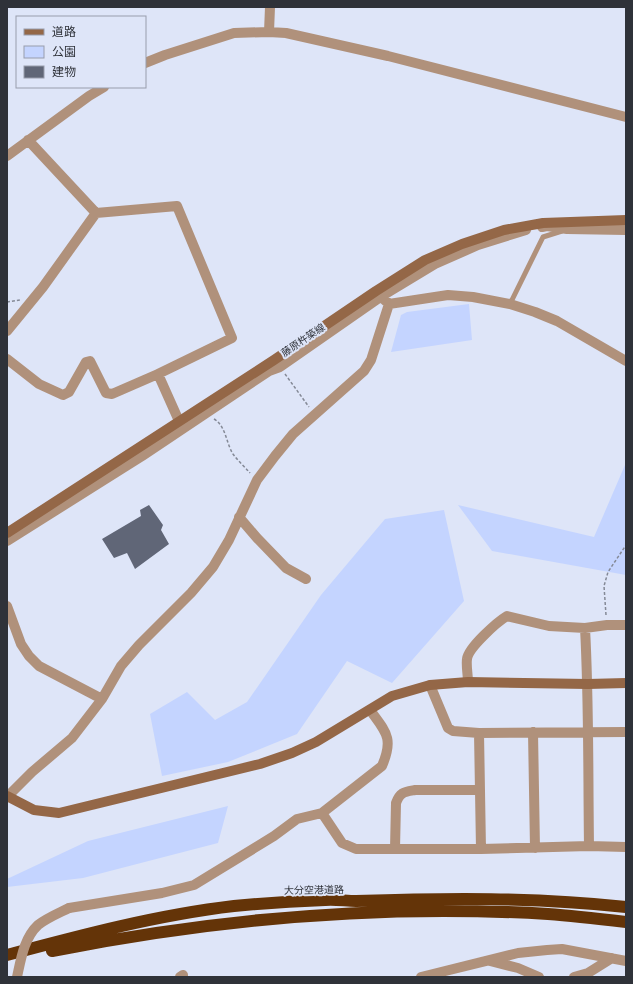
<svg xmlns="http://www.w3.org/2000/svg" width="633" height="984" font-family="Quicksand,'Noto Sans JP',sans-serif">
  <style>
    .green { fill: #c4d4ff }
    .building { fill: #606677 }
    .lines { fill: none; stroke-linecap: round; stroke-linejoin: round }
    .path { stroke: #848996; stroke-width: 1.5; stroke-dasharray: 3 2; stroke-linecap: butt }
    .lane { stroke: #b0917b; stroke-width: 5 }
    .street { stroke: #b0917b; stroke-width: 10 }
    .secondary { stroke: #946747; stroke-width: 10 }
    .highway { stroke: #643408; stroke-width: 12 }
    .street-bridge { stroke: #b0917b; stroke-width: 10 }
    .labels { text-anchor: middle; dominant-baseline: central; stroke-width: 4; stroke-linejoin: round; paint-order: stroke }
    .street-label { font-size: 10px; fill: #2f3239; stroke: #dee5f8 }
  </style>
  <rect width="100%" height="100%" fill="#dee5f8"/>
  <!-- green -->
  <path class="green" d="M469,304L472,340L391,352L401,315L407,312Z
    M625,465L626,575L492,551L458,505L594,537Z
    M444,510L464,601L392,683L347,661L297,734L228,762L162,776L150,714L187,692L215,720L247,702L321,595L385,519Z
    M228,806L218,843L83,878L7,887V879L88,841Z"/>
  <!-- building -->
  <path class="building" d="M149,505L163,525L161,530L169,544L135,569L127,553L114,558L102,539L141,516L140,510Z"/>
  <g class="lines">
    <!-- path -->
    <path class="path" d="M7,302L20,300
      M285,374L309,407
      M214,419C226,426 226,443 233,454C238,461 245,467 250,473
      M606,615L604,586L608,572L626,545"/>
    <!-- lane -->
    <path class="lane" d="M510,304L543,237L562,231"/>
    <!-- street -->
    <path class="street" d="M269,32L270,7
      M145,63L165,55L234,33L269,32L286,33L388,56L626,117
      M7,156L89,96L104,87
      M96,213L177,206L232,338L158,374L179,421
      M542,227L547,226L567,229L626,230
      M389,304L448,295L473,297L510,304L535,312L557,321L626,361
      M7,331L43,287L96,213L28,140
      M7,359L39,384L63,395L69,392L86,362L90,361L106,393L112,394L158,374
      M239,517L257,538L286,568L306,579
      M7,541L142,456L269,371L280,367L382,296L435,264L478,245L526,230
      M7,606L21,644L29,656L39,666L102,699
      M585,628C589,701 588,773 589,846
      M468,682C468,675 466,666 467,659C468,648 497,622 507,616L549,626L585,628L607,625H626
      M430,685L448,728L453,731L479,733L626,732
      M533,732L535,848
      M479,733L481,849
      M7,797L32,772L72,738L102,699L121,666L139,645L191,593L213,567L229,540L257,480L275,456L293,434L364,371L371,360L389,304L377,293
      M322,813L342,843L356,849H481L589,846L626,847
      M395,849L396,803C400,792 404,792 415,790H480
      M69,908L162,893L194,885L274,836L297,819L322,813L382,766C394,738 386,732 370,710
      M490,961L518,968L539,977
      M180,977L183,975
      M421,977L518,953L547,950L562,949L626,961
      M574,977L588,973L612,958"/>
    <!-- secondary -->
    <path class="secondary" d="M7,533L274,360L376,291L425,260L462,244L504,230L543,223L626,220
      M7,796L34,810L59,813L260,764L292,753L316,742L392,696L430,685L468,682L588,684L626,683"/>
    <!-- highway -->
    <path class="highway" d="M52,951C214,919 383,904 548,914C574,916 600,919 626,922
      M7,955C82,935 157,915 234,906C264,903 295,901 325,900C335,899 346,901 356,901C446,898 536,897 626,907"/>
    <!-- street-bridge -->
    <path class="street-bridge" d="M17,977C21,959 24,938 38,925C47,918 59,913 69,908"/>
  </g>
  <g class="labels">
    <!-- street labels -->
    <g class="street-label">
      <text transform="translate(303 340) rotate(-34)">藤原杵築線</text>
      <text transform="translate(314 890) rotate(-1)">大分空港道路</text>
    </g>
  </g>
  <!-- border -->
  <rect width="633" height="984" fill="none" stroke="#2f3239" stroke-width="16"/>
  <!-- legend -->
  <rect x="16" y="16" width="130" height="72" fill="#dee5f8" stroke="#989dac"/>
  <rect x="24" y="29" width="20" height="6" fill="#946747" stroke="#989dac"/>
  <text x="52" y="36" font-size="12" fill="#2f3239">道路</text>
  <rect x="24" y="46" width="20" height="12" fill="#c4d4ff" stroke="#989dac"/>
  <text x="52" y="56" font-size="12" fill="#2f3239">公園</text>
  <rect x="24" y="66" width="20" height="12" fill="#606677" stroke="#989dac"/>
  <text x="52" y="76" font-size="12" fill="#2f3239">建物</text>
</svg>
